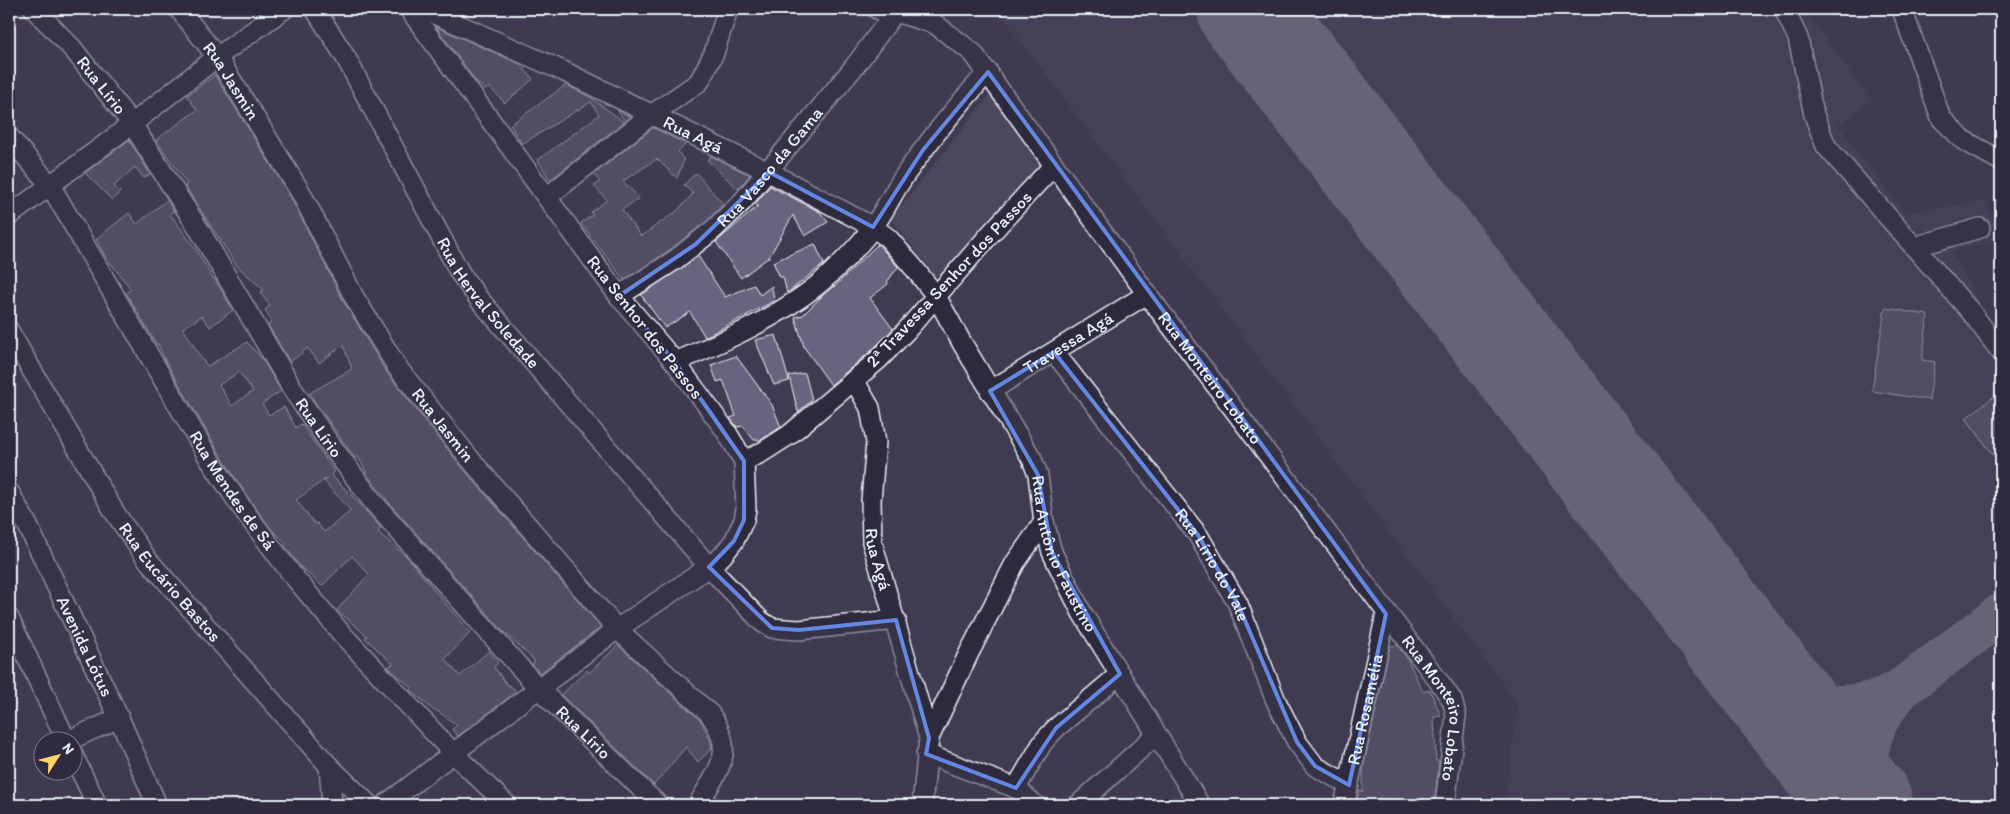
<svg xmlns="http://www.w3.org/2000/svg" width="2010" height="814" font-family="Itim,sans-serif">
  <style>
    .built { fill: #4c475e }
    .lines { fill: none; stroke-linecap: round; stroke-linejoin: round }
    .taxiway { stroke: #9496a4; stroke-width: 41 }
    .runway { stroke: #9496a4; stroke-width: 102 }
    .building { fill: #67647e; stroke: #e8f1f8; fill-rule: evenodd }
    .minor-casing { stroke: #e8f1f8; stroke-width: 22 }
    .minor { stroke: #2f2a3d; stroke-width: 19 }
    .marked { fill: none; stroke: #6487e3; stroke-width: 4; stroke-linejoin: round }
    .labels { text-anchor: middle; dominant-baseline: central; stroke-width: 4.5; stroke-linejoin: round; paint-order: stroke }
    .street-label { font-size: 18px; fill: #e8f1f8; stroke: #2f2a3d }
  </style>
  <rect width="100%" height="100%" fill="#403b50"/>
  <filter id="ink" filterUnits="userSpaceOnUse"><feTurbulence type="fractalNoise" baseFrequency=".02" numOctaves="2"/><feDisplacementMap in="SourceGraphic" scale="10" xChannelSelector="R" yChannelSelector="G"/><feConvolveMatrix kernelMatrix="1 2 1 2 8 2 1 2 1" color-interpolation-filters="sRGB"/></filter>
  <g filter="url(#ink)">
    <!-- built -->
    <path class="built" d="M997,9H1803L1871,101L1838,125L1905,214L1984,201L2001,238V240L1950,251L1997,332L2001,329V805H1504L1518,709L1512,696Z
      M992,92L1042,163L942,284L891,219Z"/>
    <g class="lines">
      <!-- taxiway -->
      <path class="taxiway" d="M1763,677L1794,696L1827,706L1851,705L1876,701L1901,689L2001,614
        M1872,805C1861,778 1867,739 1882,714C1887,705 1895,697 1901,689"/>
      <!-- runway -->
      <path class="runway" d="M1248,9L1862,805"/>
    </g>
    <!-- building -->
    <path class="building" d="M436,27L527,67L524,69L533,79L505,103L489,87L485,90L475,80Z
      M215,75L291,198L344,302L387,373L461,466L601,627L540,673L532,664L535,661L503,631L391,505L368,476L358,456L355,458L315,402L310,393L352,369L343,345L319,363L308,348L290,362L268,325L272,322L265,310L270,306L260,292L264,290L237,266L185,186L187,184L156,140L197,110L187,96Z
      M566,85L590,97L624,122L550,180L538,160L599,115L591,102L522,144L510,125Z
      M617,110L631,117L625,121Z
      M653,128L686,144L678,152L684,160L677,178L657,159L623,181L639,198L622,210L641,236L677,211L693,194L684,185L696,173L723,204L706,222L668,251L624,280L581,223L593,215L591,212L607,200L594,186L600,182L594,174Z
      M129,140L150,174L144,178L135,167L114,186L120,192L112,200L85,173Z
      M711,156L750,175L738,189L707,160Z
      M770,186L820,212L828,222L805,236L793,215L769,257L741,278L716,242L758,206L755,204Z
      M167,200L175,213L173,211L170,214L195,248L213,279L214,278L233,310L210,327L202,316L183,328L203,361L208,366L247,342L262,359L281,391L262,404L269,415L284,407L296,428L301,424L335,472L331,475L358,502L381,528L378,532L407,557L470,633L445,659L460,676L489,651L498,663L494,667L508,686L510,685L516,692L458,736L452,730L457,725L436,710L434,711L410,689L412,688L388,667L393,664L365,638L367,636L337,610L369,574L352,556L322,586L301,567L284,545L286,543L272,530L251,502L220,454L166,362L158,344L157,345L126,293L131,289L105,256L96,239L129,213L137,224ZM239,372L253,391L232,406L219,385ZM327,478L324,481L351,511L324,532L317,523L315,524L296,500Z
      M815,244L824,264L787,293L783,277H780L773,262Z
      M878,244L898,267L887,282L888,284L870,298L893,329L871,351L831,385L804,347L795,317L803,315L825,293L834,286V287Z
      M698,256L725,297L754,285L760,295L772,286L774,301L705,337L690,312L665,328L641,295Z
      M1885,308L1928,315L1922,360L1935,362L1929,400L1872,391Z
      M776,335L789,381L774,385L755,340Z
      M736,356L772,405L781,427L761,440H754L743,426L737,427L730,418L736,416L723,380L717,382L711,365Z
      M805,373L812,400L798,412L789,376Z
      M2001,391V466L1966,418Z
      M618,645L701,721L711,742L712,748L698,762L686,747L654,785L561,695L587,670L589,673Z
      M1397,645L1407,658L1423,692L1430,690L1441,716L1434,717L1436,761H1439L1434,805L1420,804V802L1379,798V805H1356L1359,791H1363V769L1390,646Z"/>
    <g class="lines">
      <defs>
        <g id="minor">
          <path id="s1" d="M34,9L73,49L132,124L200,231L295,393L330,444L374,503L538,688L658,805"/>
          <path id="s2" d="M179,9L217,57L263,131L301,193L354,297L397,367L470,459L617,629L710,714C737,753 718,769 698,805"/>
          <path id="s3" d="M315,9L346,58L460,273L479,299L709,567L762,622L772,628L799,630L896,620"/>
          <path id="s4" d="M423,9L563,71L769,172L873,227L888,238L914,268L936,296L962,343L1032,459L1038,475L1044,522L1052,552L1060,569L1082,613L1200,805"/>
          <path id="s5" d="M877,9L895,12L935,24L973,53L1147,294L1443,687L1452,700L1456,715L1445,805"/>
          <path d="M1784,9L1798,38L1814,115L1826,146L1971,312L2001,352"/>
          <path d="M1902,9L1941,118L1963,140L2001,161"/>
          <path id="s6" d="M9,137L50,185L210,460L242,508L290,572L342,634L454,754L507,805"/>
          <path d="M547,197L651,115L699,82L714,53L728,9"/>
          <path d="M9,216L132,124L217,57L284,9"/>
          <path d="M1914,247L1980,228"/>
          <path id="s7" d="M619,296L675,260L713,230L743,201L855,66L895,12"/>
          <path id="s8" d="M9,331L115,513L147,559L329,766L369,805"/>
          <path id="s9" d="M1054,352L1198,535L1238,604L1276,701L1297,742L1315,766L1349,785"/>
          <path d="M675,362C723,342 774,319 815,287C833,273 859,246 873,227C885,211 893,192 905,175C930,139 958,105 988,72"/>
          <path id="s10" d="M854,380L870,408L876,442L871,501L872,542L929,738L922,805"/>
          <path id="s11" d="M990,391L1147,294"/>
          <path d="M744,461L761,453L789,435L879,359L906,331L992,232L1054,165"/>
          <path id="s12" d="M9,492L27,524L119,718L157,805"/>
          <path d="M9,618L67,742"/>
          <path d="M929,738L968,655L1015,563L1044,522"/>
          <path d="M67,741L119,718"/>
          <path d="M72,753L97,805"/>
          <path d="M926,754L1016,788L1035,805"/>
          <path d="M329,766L332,805"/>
          <path d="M1016,788L1043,742L1056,728L1120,674"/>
          <path d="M385,805L617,629L709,567L723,555L734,541L744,520L746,509L744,461L726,431L675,362L619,296L409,9"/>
          <path d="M1078,805L1156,735"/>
          <path id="s13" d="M1344,805L1386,614"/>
        </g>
      </defs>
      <!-- minor casing -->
      <use href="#minor" class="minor-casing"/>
      <!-- minor -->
      <use href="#minor" class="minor"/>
    </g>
  </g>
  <!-- marked area -->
  <path d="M0 0H2010V814H0ZM988,72L1386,614L1349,785L1315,766L1297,742L1238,604L1198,535L1054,352L990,391L1038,475L1052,552L1120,674L1056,728L1016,788L926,754L929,738L896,620L799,630L772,628L709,567L734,541L744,520V461L675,362L619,296L696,244L769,172L873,227L923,150Z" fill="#403b50" fill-opacity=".55" fill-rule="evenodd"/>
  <path class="marked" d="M988,72L1386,614L1349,785L1315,766L1297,742L1238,604L1198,535L1054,352L990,391L1038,475L1052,552L1120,674L1056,728L1016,788L926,754L929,738L896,620L799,630L772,628L709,567L734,541L744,520V461L675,362L619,296L696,244L769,172L873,227L923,150Z"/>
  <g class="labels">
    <!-- street labels -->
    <g class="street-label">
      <text stroke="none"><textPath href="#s2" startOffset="89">Rua Jasmin</textPath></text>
      <text stroke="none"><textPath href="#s1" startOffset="102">Rua Lírio</textPath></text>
      <text stroke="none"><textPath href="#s4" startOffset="298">Rua Agá</textPath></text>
      <text stroke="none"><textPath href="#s7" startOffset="200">Rua Vasco da Gama</textPath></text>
      <text transform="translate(949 279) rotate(-47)">2ª Travessa Senhor dos Passos</text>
      <text stroke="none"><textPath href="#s3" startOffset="342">Rua Herval Soledade</textPath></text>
      <text transform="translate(645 327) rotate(52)">Rua Senhor dos Passos</text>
      <text stroke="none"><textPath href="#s11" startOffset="92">Travessa Agá</textPath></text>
      <text stroke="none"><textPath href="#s5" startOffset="510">Rua Monteiro Lobato</textPath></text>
      <text stroke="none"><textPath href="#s2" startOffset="494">Rua Jasmin</textPath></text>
      <text stroke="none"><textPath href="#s1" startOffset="508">Rua Lírio</textPath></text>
      <text stroke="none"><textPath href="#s6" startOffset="419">Rua Mendes de Sá</textPath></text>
      <text stroke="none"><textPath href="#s4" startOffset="884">Rua Antônio Faustino</textPath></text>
      <text stroke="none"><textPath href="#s10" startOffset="185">Rua Agá</textPath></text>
      <text stroke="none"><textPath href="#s9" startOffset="266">Rua Lírio do Vale</textPath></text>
      <text stroke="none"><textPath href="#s8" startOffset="299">Rua Eucário Bastos</textPath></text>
      <text stroke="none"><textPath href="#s12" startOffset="172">Avenida Lótus</textPath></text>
      <text stroke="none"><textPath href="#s13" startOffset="98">Rua Rosamélia</textPath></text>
      <text stroke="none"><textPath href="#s5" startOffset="915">Rua Monteiro Lobato</textPath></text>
      <text stroke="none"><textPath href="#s1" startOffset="912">Rua Lírio</textPath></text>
    </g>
  </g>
  <!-- margin -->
  <rect width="2010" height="814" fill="none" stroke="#2f2a3d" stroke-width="30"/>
  <rect x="15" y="15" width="1980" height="784" fill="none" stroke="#e8f1f8" stroke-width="2" filter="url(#ink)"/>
  <!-- north arrow -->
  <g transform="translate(58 756) rotate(54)"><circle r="24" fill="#2f2a3d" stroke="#797a88"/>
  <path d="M0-4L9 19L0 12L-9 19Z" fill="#ffd166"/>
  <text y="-8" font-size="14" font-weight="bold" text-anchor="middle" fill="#e8f1f8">N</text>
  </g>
</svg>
